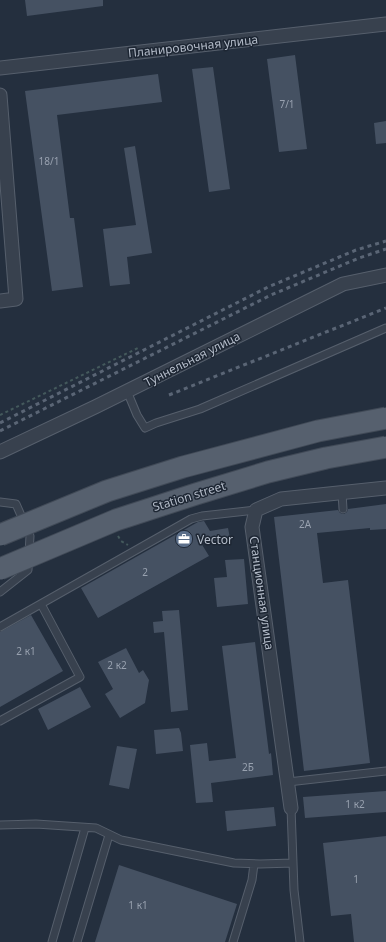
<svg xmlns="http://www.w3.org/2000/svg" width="386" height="942" font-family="'Noto Sans',sans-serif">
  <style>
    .building { fill: #455162 }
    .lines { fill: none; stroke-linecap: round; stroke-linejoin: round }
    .service-casing { stroke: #565f6c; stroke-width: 9 }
    .minor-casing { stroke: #565f6c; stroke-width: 15 }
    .path { stroke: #44595c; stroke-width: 2; stroke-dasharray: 3 3; stroke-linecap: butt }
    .service { stroke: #38414e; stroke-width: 7 }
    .minor { stroke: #38414e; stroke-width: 13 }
    .rail { stroke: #5a6575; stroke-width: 3; stroke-dasharray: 4 4; stroke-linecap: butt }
    .primary-bridge-casing { stroke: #414a57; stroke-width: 23; stroke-linecap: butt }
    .primary-bridge { stroke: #56606e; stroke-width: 21 }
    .labels { text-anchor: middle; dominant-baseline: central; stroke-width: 3; stroke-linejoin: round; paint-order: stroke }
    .number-label { font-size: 10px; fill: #98a1af }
    .street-label { font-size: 12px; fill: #b4bcc9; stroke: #1d2633 }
    .poi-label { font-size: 12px; fill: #b4bcc9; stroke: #1d2633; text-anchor: start }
  </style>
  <rect width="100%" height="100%" fill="#242f3e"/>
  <!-- building -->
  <path class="building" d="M25,0H103V6L27,16Z
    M295,55L307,149L279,152L267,59Z
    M213,67L230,189L209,192L192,69Z
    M158,74L162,102L57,115L70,218H74L83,287L52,291L25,91Z
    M386,121V143L376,144L374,123Z
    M135,146L152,253L127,257L130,284L110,286L103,229L136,225L124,148Z
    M386,504V529L370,530V528L317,533L323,583L348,580L370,763L304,771L274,517L338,510L340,513L344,514L347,512L348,509Z
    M204,521L210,531L228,528L230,538L201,543L209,556L98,618L81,588L198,522Z
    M244,559L248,604L217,607L214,578L227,577L225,560Z
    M179,610L188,710L171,712L164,632L154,633L153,622L163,621L162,611Z
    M31,615L63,671L0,707V632Z
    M255,642L269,754L271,753L273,775L211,783L213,802L196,803L190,745L207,743L209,761L236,758L222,646Z
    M126,648L139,673L143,670L149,680L145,703L120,718L105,694L113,689L98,662Z
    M80,687L91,707L48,730L38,709Z
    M179,728L181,733L183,751L156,754L154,730Z
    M117,746L137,749L129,789L109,785Z
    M386,791V812L305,818L303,797Z
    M274,807L276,826L227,831L225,811Z
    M386,836V942H354L351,914L331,916L323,843Z
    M119,865L237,904L225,942H95Z"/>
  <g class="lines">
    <defs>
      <path id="service" d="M127,391L137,415L145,428L156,423L200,409L386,328
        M342,493L343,509
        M0,502L16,504L30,536L28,570L0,592
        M0,627L191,519L202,516L256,510
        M0,721L80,677L41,604
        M288,782L386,771
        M291,808L294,890L300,942
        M0,825L36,824L96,828L121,840L234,863L260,864L293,863
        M52,942L85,828
        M77,942L109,835
        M233,942L252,880L254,864"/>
      <path id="minor" d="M0,68L386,24
        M0,95L16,299L0,301
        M0,452L95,407L343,284L386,275
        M291,808L252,527L256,510L281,499L386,488"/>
    </defs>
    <!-- service casing -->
    <use href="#service" class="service-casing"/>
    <!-- minor casing -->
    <use href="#minor" class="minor-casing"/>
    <!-- path -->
    <path class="path" d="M0,415L138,348
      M118,536L121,541L128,545"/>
    <!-- service -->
    <use href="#service" class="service"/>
    <!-- minor -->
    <use href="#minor" class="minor"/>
    <!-- rail -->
    <path class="rail" d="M169,395L386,308
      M0,423L268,287L356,250L386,241
      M0,431L271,295L359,258L386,249"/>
    <defs>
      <path id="primary-bridge" d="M0,535L107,491L183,467L318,431L386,418
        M0,569L116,520L196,494L268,472L326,458L386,447"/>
    </defs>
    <!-- primary-bridge casing -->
    <use href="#primary-bridge" class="primary-bridge-casing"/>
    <!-- primary-bridge -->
    <use href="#primary-bridge" class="primary-bridge"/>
  </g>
  <!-- icons -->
  <defs>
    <symbol id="office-disc" viewBox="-11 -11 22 22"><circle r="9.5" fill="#5c6f8a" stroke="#1d2633"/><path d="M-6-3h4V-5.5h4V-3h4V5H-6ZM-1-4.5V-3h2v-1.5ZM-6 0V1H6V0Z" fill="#fff"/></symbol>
  </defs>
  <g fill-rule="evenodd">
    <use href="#office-disc" x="174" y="529" width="20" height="20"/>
  </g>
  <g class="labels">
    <!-- number labels -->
    <g class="number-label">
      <text x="287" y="104">7/1</text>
      <text x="49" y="161">18/1</text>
      <text x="305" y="524">2А</text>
      <text x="145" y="572">2</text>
      <text x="26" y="651">2 к1</text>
      <text x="117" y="665">2 к2</text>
      <text x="248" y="767">2Б</text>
      <text x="355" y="804">1 к2</text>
      <text x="356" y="879">1</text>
      <text x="138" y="905">1 к1</text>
    </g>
    <!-- street labels -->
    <g class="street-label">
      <text transform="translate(193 46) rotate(-6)">Планировочная улица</text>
      <text transform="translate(192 359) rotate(-27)">Туннельная улица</text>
      <text transform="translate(189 496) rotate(-17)">Station street</text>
      <text transform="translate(262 593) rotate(82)">Станционная улица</text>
    </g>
    <!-- poi labels -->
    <g class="poi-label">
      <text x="197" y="539">Vector</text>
    </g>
  </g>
</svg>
